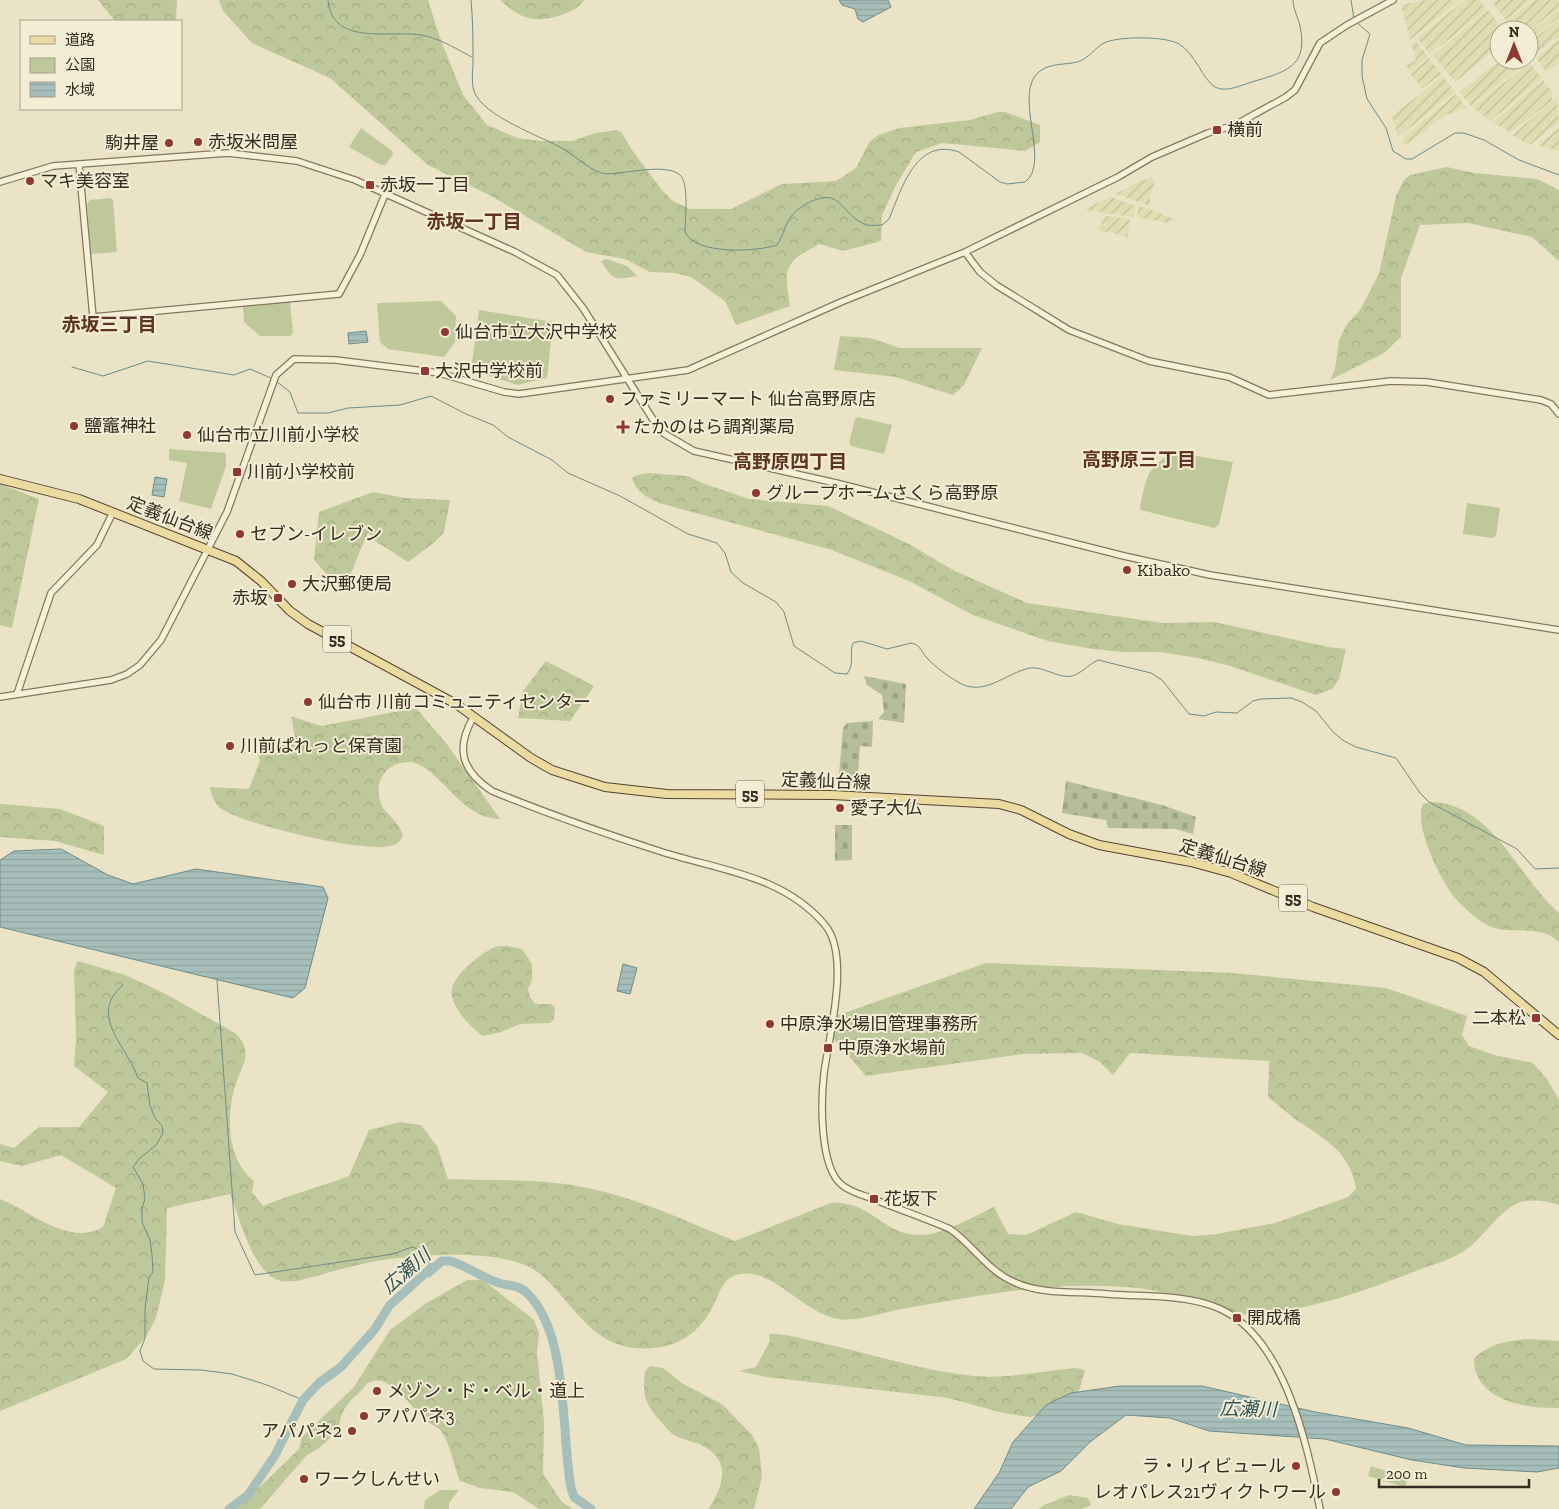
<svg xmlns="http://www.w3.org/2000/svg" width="1559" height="1509" font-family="'Zilla Slab','Noto Sans JP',serif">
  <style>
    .farmland { fill: url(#farmland-furrows) }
    .green { fill: #bfc89a }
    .forest { fill: url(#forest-crowns) }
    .cemetery { fill: url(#cemetery-stones) }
    .water { fill: url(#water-rules); stroke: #6e8c88 }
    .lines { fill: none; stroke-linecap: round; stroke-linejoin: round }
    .stream { stroke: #6e8c88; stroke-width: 1 }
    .river { stroke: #a7bfba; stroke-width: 9 }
    .minor-casing { stroke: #85765d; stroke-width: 8 }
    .major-casing { stroke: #534431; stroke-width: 10 }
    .minor { stroke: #f6f0d8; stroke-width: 5.5 }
    .major { stroke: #ebdba0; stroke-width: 8 }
    .poi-dot { fill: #903831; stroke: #f3edd5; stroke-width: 2 }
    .labels { text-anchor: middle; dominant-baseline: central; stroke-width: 4; stroke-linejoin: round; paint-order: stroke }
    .shield { fill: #f3edd5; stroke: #6f6656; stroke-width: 1 }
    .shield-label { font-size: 16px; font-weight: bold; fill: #362c1f }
    .poi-label { font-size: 18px; fill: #362c1f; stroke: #f3edd5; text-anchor: start }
    .street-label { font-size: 18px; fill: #362c1f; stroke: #f3edd5 }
    .neighbourhood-label { font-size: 19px; font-weight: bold; fill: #603422; stroke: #f3edd5 }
    .water-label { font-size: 19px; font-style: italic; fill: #305455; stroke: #f3edd5 }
  </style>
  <defs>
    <pattern id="farmland-furrows" width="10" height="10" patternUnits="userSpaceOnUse" patternTransform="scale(1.25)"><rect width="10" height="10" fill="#e0ddb3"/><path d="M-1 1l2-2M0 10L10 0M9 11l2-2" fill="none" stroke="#c1be9a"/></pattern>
    <pattern id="forest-crowns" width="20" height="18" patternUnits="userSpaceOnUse" patternTransform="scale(1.25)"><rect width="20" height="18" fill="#bfc89a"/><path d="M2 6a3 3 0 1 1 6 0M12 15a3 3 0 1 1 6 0" fill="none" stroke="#a5ac84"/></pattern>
    <pattern id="cemetery-stones" width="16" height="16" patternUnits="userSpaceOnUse" patternTransform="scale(1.25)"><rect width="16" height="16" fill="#b6be99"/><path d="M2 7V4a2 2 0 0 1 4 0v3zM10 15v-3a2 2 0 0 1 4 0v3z" fill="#9da383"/></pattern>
    <pattern id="water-rules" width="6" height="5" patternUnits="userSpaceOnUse" patternTransform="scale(1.25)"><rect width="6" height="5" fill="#a7bfba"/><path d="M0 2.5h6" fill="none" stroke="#90a49f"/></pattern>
  </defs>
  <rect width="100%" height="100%" fill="#ebe3c6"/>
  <!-- farmland -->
  <path class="farmland" d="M1424,0H1460L1410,40L1401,5Z
    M1465,0H1480L1486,10L1430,54L1417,38Z
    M1497,0H1531L1506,20L1493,3Z
    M1534,0H1559V7L1529,31L1514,30L1507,21Z
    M1559,9V17L1529,41V33Z
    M1488,10L1504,30H1499V46L1455,82L1433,55Z
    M1559,19V36L1535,55L1532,54L1529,49V43Z
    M1559,39V64L1546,72L1536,58Z
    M1416,41L1428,57L1410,71L1406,66L1416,60L1411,44Z
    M1429,58L1441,74L1422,89L1410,73Z
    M1500,60L1528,61L1471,106L1459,92Z
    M1531,65L1542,78L1490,121L1472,107L1526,66Z
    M1443,76L1455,92L1398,137L1392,116Z
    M1543,80L1553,93L1551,97L1553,100L1510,133L1493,122Z
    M1456,94L1467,108L1446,115L1410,142L1402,145L1401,143L1405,140L1403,137Z
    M1557,98L1559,122L1530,145L1512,135Z
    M1559,128V151L1537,145Z
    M1153,177L1154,186L1150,194V206L1116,194L1135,183Z
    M1111,197L1136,206L1133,217L1086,210V208Z
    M1138,206L1151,209L1175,220L1167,223L1137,217Z
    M1106,216L1130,219L1128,237L1098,230Z"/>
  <!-- green -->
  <path class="green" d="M361,128L392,151L393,155L385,165H381L349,147Z
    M110,198L113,200L117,252L91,254L87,204L90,200Z
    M607,259L627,266L637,276C614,280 614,281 601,261Z
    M287,301L290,303L293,332L291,336H260L244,322L243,306Z
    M441,301L456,316L455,342L444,357L388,349L380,342L377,303Z
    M479,310L553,322L547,378L517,385L471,370Z
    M858,417L892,425L884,454L851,446L849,443L855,419Z
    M169,449L226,453V466L211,509L179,501L187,463L169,460Z
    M1172,452L1233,462L1219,525L1214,528L1141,510L1140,507C1147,476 1145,471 1172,452Z
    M1467,503L1500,508L1496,535L1493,538L1463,534Z
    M1371,1466L1408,1478L1405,1487L1368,1476Z
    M440,1490H459L449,1503V1509H424L425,1500Z"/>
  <!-- forest -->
  <path class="forest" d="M98,0H177L176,21H115Z
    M219,0H428L440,38L463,95L487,125L517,138L541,141H572L596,133L617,130L622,133L632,150L661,189L673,201L690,209H731L782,184L836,181L856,168L870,141L879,135L899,128L970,120L998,112H1005L1040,125V142L1025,151L942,143L916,152L896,185L882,215L881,241L843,251L820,244C783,262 784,268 790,306L736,325L725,301L691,277L675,273L650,272L625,259L586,252L493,197L428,165L330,78L252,43L223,11Z
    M500,0H584C578,9 571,11 561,15C534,24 521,19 500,0Z
    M1447,167L1474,173L1537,179L1559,190V261L1532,237L1468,223L1420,225L1401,278V337L1384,353L1330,380L1335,369L1339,340L1347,324L1360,310L1379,274L1396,196L1404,180L1410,175Z
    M840,336L870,338L900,348H982L964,385L953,395L896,377L834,370Z
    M649,473L688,476L702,483L749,499L828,506L907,543L953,570L1027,603L1163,623L1214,622L1328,647L1346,649L1339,679L1332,689L1316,695L1230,666L1198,658L1160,652H1122L1093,649L1048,641L973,615L909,581L832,550L659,503C647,497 636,492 632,478L637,475Z
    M0,484L39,499L12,628L0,625Z
    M373,492L406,498L450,500L444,532L436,541L408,562L375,541L368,532L346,585L327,575L314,560L319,512Z
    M546,661L594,686L570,721L518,718L523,691Z
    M416,708L446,743L500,819C459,819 438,763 409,762C385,762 373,783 381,804C385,815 415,833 396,844C374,857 245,824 223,810C214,804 212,796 210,787L249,789L260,761L255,742L274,747L295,737L291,716L321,726Z
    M1430,802C1492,802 1518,878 1559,913V942C1539,923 1511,936 1489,926C1477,920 1465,909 1456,899C1441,882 1413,825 1423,804Z
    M0,804L60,809L104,826V855L55,841L0,837Z
    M508,946L522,949L532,964V980L528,989L530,997L535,1004H551L555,1008L554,1018L550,1023L520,1024L501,1032L483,1036C470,1027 449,1005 452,989C454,975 480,954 493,948C497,946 503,946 508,946Z
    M78,961L125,975L162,992L235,1033C255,1052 242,1065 235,1086C226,1117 227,1160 254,1181L252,1192L263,1206C291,1194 320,1187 349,1176L369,1130L400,1122L421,1125L437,1146L448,1179C496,1181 545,1178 592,1189C642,1200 688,1222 735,1241L831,1203C872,1200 883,1237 923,1235C944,1234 975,1216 994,1207L1008,1234L1026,1235L1076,1212L1118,1224L1192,1236L1217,1234L1275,1223L1348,1197L1356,1189C1351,1152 1323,1138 1295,1119C1286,1112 1277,1104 1268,1097L1269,1061L1130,1053L1113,1075L1100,1062L1082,1053L1023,1054L866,1076L834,1039L830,1018L986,963L1233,973L1386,988L1467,1016L1462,1035L1469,1046L1494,1055L1533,1063L1547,1079L1559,1100V1205C1547,1201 1530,1198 1518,1203C1495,1214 1483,1240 1461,1253C1448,1261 1430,1265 1416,1271C1364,1291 1312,1310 1256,1314C1225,1317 1198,1301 1169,1294C1148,1288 1122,1286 1100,1286C1036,1284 970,1297 907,1308C886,1311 860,1322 839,1319C805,1315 774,1268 740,1274C721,1277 719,1297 711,1310C695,1339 668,1351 636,1348C590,1345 572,1301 540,1274C510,1249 435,1254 398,1258C364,1261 330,1273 297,1281C292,1281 285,1282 281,1281C252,1274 240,1217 230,1194L167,1208L165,1280L156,1318L146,1337L126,1359L0,1411V1199C31,1211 69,1247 103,1227L116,1188L61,1155L22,1166L0,1161V1144L14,1148L39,1127H79L108,1092L74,1066L76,1040L74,969Z
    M467,1280H483L534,1320L539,1333L537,1352L544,1422L543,1474L562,1502L573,1509H539L513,1492L480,1488L460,1481C454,1467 450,1442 441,1431C437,1426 430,1424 425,1420C413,1409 388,1370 368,1383C365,1385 363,1389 360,1392C347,1402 339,1414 339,1430L319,1448L307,1455L260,1509H237L299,1449L302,1437L354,1387L390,1330L425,1304Z
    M769,1334C790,1334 802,1339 821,1343C872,1354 923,1371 974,1376C1008,1379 1043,1371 1076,1368L1085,1370L1080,1388L1072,1399L1056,1411L1030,1417L1003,1413L948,1398L766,1377L739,1371L756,1367L770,1341Z
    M1529,1339L1559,1341V1408C1527,1409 1474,1401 1474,1359C1487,1344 1510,1340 1529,1339Z
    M650,1366L663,1368L683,1384L722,1404L752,1435L759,1448L762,1477L754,1509H708C722,1490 731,1464 708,1449C699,1442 686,1441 676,1436C670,1433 666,1427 662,1423C645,1404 642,1396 645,1371Z
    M1069,1495L1088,1498L1091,1505L1082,1509H1039L1044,1505Z"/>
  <!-- cemetery -->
  <path class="cemetery" d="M864,676L906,684L904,723L878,719L884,712L882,695L867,685Z
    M873,721L872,747L860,746L858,774H853L852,788L841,790L838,786L843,728L847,723Z
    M1066,781L1162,805L1196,817L1193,834L1175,829L1108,828L1106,820L1062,813Z
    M835,825H852V860L835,861Z"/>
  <!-- water -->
  <path class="water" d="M839,0H888L891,7L863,22L858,19L855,9L842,5Z
    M366,331L368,342L349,344L348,333Z
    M155,477L167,479L164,497L152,495Z
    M61,849L108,875L133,884L196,869L323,887L328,898L305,988L293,998L0,927V860L14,851Z
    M623,964L637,968L630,994L617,991Z
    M1120,1386H1202L1315,1412L1408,1428L1466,1445L1559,1446V1468L1537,1472L1464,1468L1412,1460L1325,1439L1209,1431L1170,1418L1126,1415L1090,1442L1061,1471L1028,1487L1011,1509H974L999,1473L1013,1442L1046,1405L1071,1393Z"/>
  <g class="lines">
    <!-- stream -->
    <path class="stream" d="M328,0C332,49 394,28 426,36C443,40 458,50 472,57
      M471,0C473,20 473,40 473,61C473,70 471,82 474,91C483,117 542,136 565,150C577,157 592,173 607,174C625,174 668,162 681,176C689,186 685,219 685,232C695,255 756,252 777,245C782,238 784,229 788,221C792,214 801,206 808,203C843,185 840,216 867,225C871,226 877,225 882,225L889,219C902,188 916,137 959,152L1000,182L1007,184L1025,182C1052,163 1011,92 1040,71C1051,63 1065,65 1077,62C1089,59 1094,48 1104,43C1118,36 1166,36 1179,44C1195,53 1203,80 1215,87C1226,93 1241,85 1252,82C1284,72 1309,68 1300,26C1298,17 1293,9 1293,0
      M1351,0L1354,19
      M1356,22L1370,34L1362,60V76L1367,99L1386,128L1393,151L1406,159H1412L1455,133H1464L1484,140L1519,160L1559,175
      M72,367L103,376L148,361L234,375L250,369L273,379
      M276,381L290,392L298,413H328L348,408L400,405L431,396L466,414L493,425L508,437L552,460L568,473L620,496L688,534L717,543L725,553L731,572L743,583L776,602L784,612L794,646L835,673L847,674C855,664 849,653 853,643L861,641L887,649L911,643C921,645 921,652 927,658C934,666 949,677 958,682C984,698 1005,673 1030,668C1045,666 1061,681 1075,675C1084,671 1089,664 1098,660L1151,673L1162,680L1189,714L1204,716L1216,712L1237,713L1253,701L1261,699L1291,698L1302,702L1316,711L1334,733L1344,741L1356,747L1396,758L1420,793L1429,802L1517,849L1535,869L1559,868
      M217,980L235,1232L255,1275L393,1254L412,1247L418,1249L432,1267
      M123,985C87,1015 127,1046 138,1078L147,1083L150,1106L155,1118L162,1126L163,1133L156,1145L139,1159L133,1167L143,1184L145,1199L142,1208V1222L150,1240L152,1255L153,1272L149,1278L145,1308V1338L140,1351L143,1361L154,1369L201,1370L232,1374L267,1385L303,1400"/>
    <!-- river -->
    <path class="river" d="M432,1267L428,1273L442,1261H450C468,1266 482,1278 499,1283C509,1286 519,1285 527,1293C569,1333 561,1434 571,1488L574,1497L591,1509
      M229,1509L248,1495L274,1457L303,1400L319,1383L341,1367L375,1329L389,1306L431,1268"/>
    <defs>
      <path id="minor" d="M79,164L93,317L339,294L360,255L386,192
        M0,182L53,166L228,153L297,161L355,180L515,252L557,275L583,308L657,426L663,433L694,451L836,483L1124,556L1210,575L1559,630
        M965,252L980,272L996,285L1069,330L1149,361L1229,377L1269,395L1391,381L1427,382L1541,400L1551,404L1559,414
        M17,694L51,593L97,545L113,512
        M0,697L111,680L127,674L140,665L161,640L227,512L276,375L294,359L336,360L439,373L504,392L519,394L688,370L841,302L965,252L1118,177L1152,157L1208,133L1235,125L1286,97L1295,90L1320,43L1347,25L1393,0
        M473,718C455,749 462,771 492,791C546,813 603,833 659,851C717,870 782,874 825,925C851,956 829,1036 824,1073C821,1100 819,1167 842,1185C850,1192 863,1195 873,1199C898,1209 925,1218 950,1229C972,1244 989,1272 1014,1282C1042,1295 1077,1291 1107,1294C1142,1297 1180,1294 1213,1306C1284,1331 1307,1444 1320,1509"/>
      <path id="major" d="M0,479L79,499L236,561L261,581L290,611L308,624L456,704L531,758L552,770L605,787L667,794L832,795L999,804L1021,810L1069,834L1099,845L1191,862L1231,873L1313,907L1458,958L1484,972L1559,1035"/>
    </defs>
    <!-- minor casing -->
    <use href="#minor" class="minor-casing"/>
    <!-- major casing -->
    <use href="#major" class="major-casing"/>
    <!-- minor -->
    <use href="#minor" class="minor"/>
    <!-- major -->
    <use href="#major" class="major"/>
  </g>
  <!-- markers -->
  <g class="poi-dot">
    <rect x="1212" y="125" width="10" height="10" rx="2.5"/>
    <circle cx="198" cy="142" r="5"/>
    <circle cx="169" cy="143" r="5"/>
    <circle cx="30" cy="181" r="5"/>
    <rect x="365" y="180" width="10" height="10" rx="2.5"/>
    <circle cx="445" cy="332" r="5"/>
    <rect x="420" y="366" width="10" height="10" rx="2.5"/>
    <circle cx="610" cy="399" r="5"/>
    <circle cx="74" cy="426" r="5"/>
    <path d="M620.5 419.5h5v5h5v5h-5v5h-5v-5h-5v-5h5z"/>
    <circle cx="187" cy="435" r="5"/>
    <rect x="232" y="467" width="10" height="10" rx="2.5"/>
    <circle cx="756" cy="493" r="5"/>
    <circle cx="240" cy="534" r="5"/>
    <circle cx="1127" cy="570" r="5"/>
    <circle cx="292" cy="584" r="5"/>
    <rect x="273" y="593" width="10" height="10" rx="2.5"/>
    <circle cx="308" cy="702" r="5"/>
    <circle cx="230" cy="746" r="5"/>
    <circle cx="840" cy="808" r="5"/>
    <rect x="1531" y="1013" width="10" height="10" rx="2.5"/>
    <circle cx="770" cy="1024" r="5"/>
    <rect x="823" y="1043" width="10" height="10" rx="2.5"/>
    <rect x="869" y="1194" width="10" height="10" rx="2.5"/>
    <rect x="1232" y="1313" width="10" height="10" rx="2.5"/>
    <circle cx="377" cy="1391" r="5"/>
    <circle cx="364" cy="1416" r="5"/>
    <circle cx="352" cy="1431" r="5"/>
    <circle cx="1296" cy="1466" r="5"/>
    <circle cx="304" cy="1479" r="5"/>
    <circle cx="1336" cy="1492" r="5"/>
  </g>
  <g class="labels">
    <!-- shield labels -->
    <g class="shield">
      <rect x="323" y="625.5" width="28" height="27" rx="4"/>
      <rect x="736" y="780.5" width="28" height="27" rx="4"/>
      <rect x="1279" y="884.5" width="28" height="27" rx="4"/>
    </g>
    <g class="shield-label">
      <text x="337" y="639">55</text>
      <text x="750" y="794">55</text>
      <text x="1293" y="898">55</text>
    </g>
    <!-- poi labels -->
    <g class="poi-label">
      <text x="1227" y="130">横前</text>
      <text x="208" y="142">赤坂米問屋</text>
      <text x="159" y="143" text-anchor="end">駒井屋</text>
      <text x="40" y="181">マキ美容室</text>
      <text x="380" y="185">赤坂一丁目</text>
      <text x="455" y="332">仙台市立大沢中学校</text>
      <text x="435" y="371">大沢中学校前</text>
      <text x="620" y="399">ファミリーマート 仙台高野原店</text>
      <text x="84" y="426">鹽竈神社</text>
      <text x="633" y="427">たかのはら調剤薬局</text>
      <text x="197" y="435">仙台市立川前小学校</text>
      <text x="247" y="472">川前小学校前</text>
      <text x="766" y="493">グループホームさくら高野原</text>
      <text x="250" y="534">セブン-イレブン</text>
      <text x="1137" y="570">Kibako</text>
      <text x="302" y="584">大沢郵便局</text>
      <text x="268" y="598" text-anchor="end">赤坂</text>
      <text x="318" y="702">仙台市 川前コミュニティセンター</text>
      <text x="240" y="746">川前ぱれっと保育園</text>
      <text x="850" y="808">愛子大仏</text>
      <text x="1526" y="1018" text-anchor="end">二本松</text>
      <text x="780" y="1024">中原浄水場旧管理事務所</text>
      <text x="838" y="1048">中原浄水場前</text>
      <text x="884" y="1199">花坂下</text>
      <text x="1247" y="1318">開成橋</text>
      <text x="387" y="1391">メゾン・ド・ベル・道上</text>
      <text x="374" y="1416">アパパネ3</text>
      <text x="342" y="1431" text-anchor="end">アパパネ2</text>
      <text x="1286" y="1466" text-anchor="end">ラ・リィビュール</text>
      <text x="314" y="1479">ワークしんせい</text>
      <text x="1326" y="1492" text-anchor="end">レオパレス21ヴィクトワール</text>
    </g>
    <!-- street labels -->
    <g class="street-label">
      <text transform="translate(170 518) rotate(21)">定義仙台線</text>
      <text transform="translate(826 781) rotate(2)">定義仙台線</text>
      <text transform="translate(1223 858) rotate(17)">定義仙台線</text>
    </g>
    <!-- neighbourhood labels -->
    <g class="neighbourhood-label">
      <text x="474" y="221">赤坂一丁目</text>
      <text x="109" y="324">赤坂三丁目</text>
      <text x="1139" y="459">高野原三丁目</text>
      <text x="790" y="461">高野原四丁目</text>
    </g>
    <!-- water labels -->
    <g class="water-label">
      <text transform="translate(406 1271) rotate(-41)">広瀬川</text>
      <text transform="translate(1248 1409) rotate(1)">広瀬川</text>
    </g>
  </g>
  <!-- legend -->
  <rect x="20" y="20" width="162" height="90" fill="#f3edd5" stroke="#a7a08c"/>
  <rect x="30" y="36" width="25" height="8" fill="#ebdba0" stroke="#a7a08c"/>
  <text x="65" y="45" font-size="15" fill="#362c1f">道路</text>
  <rect x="30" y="58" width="25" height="15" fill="#bfc89a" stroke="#a7a08c"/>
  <text x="65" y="70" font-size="15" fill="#362c1f">公園</text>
  <rect x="30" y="82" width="25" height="15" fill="url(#water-rules)" stroke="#a7a08c"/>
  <text x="65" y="95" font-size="15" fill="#362c1f">水域</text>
  <!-- north arrow -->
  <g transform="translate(1514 45)"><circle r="24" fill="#f3edd5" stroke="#a7a08c"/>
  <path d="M0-4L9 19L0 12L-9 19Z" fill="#903831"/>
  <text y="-8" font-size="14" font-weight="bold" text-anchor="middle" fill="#362c1f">N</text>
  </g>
  <!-- scale -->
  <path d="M1379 1479v8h150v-8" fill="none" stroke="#362c1f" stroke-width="2.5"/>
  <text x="1386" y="1479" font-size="15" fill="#362c1f" stroke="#f3edd5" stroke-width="4" paint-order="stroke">200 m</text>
</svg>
